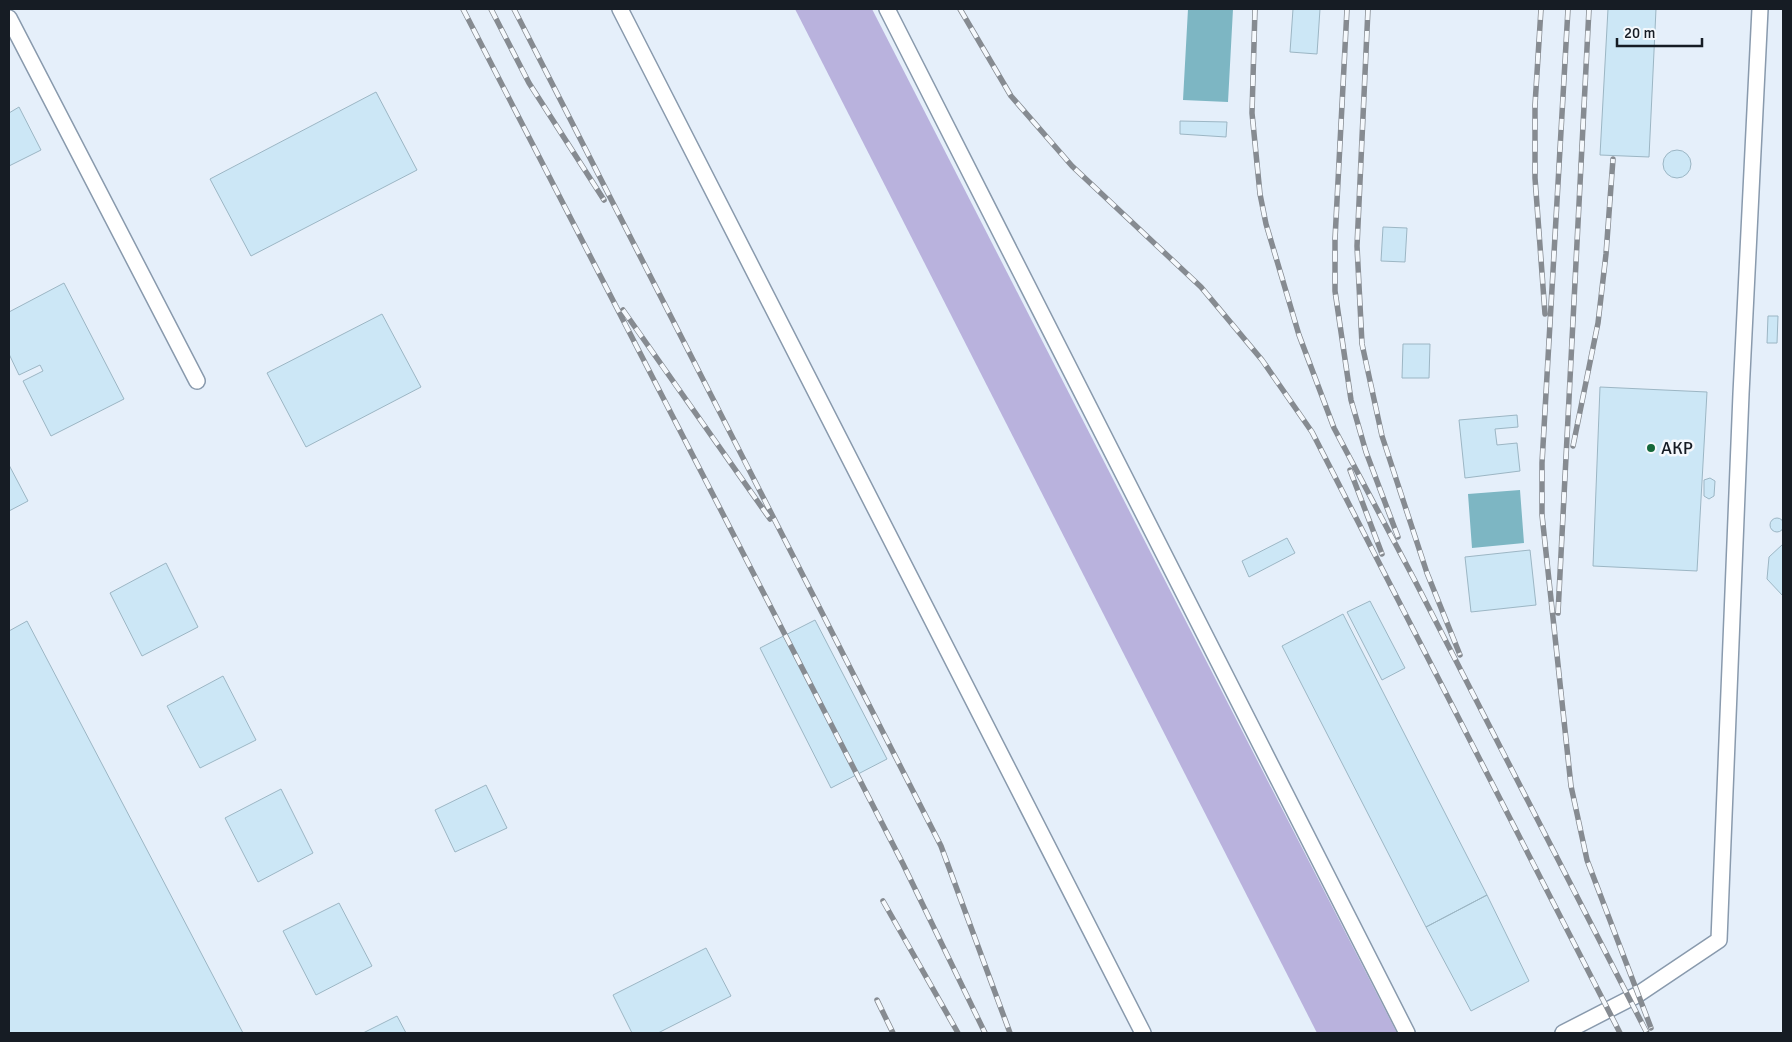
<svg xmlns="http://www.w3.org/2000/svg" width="1792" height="1042" font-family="Signika,sans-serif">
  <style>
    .built { fill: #e5effa }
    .forest { fill: #b9b2dd }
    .water { fill: #7db6c3 }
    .building { fill: #cce7f6; stroke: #9cb6c4 }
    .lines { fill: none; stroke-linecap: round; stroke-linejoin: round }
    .service-casing { stroke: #899aad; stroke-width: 18 }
    .service { stroke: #fff; stroke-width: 15 }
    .rail-casing { stroke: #868b91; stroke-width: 5.5 }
    .rail { stroke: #f5f9fd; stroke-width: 4; stroke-dasharray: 11; stroke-linecap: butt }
    .poi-dot { fill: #14683a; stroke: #f5f9fd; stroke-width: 2 }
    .labels { text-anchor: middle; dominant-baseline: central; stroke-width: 5; stroke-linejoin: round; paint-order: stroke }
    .poi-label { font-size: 18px; fill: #161c24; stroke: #f5f9fd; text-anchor: start }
  </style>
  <rect width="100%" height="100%" fill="#f5f9fd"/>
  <!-- built -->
  <path class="built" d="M9,9H1783V1033H9Z"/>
  <!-- forest -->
  <path class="forest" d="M795,9H872L1397,1033H1317Z"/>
  <!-- water -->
  <path class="water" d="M1188,9H1233L1228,102L1183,100Z
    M1520,490L1524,543L1472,548L1468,494Z"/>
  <!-- building -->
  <path class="building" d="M1293,9H1320L1317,54L1290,52Z
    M1608,9H1656L1649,157L1600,155Z
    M376,92L417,170L251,256L210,179Z
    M19,107L41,150L9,166V113Z
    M1180,121L1227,122L1226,137L1180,134Z
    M1663 164a14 14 0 1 1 28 0a14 14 0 1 1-28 0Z
    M1383,227L1407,228L1405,262L1381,261Z
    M64,283L124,399L51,436L23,381L43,371L40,365L19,375L9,354V312Z
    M382,314L421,387L306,447L267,373Z
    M1768,316H1778L1777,343H1767Z
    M1403,344H1430L1429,378H1402Z
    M1600,387L1707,392L1697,571L1593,566Z
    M1517,415L1518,427L1495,429L1497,445L1517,443L1520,471L1465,478L1459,420Z
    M9,465L28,501L9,511Z
    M1710,478L1715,481L1714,496L1709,499L1704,496V480Z
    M1770 525a7 7 0 1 1 14 0a7 7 0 1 1-14 0Z
    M1287,538L1295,553L1249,577L1242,561Z
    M1783,544V596L1767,579L1769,557Z
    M1530,550L1536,605L1471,612L1465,557Z
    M166,563L198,627L142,656L110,593Z
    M1370,601L1405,668L1382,680L1347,612Z
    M1343,614L1487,895L1426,927L1282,646Z
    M815,620L887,759L831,788L760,648Z
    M27,621L243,1033H9V631Z
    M223,676L256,740L200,768L167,706Z
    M486,785L507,828L455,852L435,810Z
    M281,789L313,853L258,882L225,818Z
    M1487,895L1529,981L1471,1011L1426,927Z
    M339,903L372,966L316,995L283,931Z
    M706,948L731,996L658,1033H632L613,995Z
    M397,1016L406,1033H363Z"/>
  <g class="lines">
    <defs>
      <path id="service" d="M620,9L1143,1033
        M887,9L1407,1033
        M9,18L197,381
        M1563,1033L1637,995L1719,940L1741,394L1760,9"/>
    </defs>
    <!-- service casing -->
    <use href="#service" class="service-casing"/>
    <!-- service -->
    <use href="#service" class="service"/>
    <defs>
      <path id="rail" d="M463,9L903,864L985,1033
        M491,9L529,83L604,200
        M514,9L941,846L1010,1033
        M960,9L1011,96L1072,166L1201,287L1262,360L1312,432L1620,1033
        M1255,9L1252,113L1260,194L1266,224L1299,335L1334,428L1414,579L1647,1033
        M1347,9L1335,239V291L1351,400L1366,452L1398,537
        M1368,9L1357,246L1362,344L1382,436L1427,573L1460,655
        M1541,9L1535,105V178L1545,314
        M1568,9L1542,463V515L1571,786L1587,860L1651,1028
        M623,310L770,519
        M1573,446L1598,323L1606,254L1613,159
        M1350,470L1382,554
        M1558,613L1589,9
        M883,901L958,1033
        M877,1000L893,1033"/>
    </defs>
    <!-- rail casing -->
    <use href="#rail" class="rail-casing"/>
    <!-- rail -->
    <use href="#rail" class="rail"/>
  </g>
  <!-- markers -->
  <circle class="poi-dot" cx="1651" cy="448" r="5"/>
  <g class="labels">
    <!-- poi labels -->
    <g class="poi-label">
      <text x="1661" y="448">AKP</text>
    </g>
  </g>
  <!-- border -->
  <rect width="1792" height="1042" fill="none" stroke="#161c24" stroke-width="20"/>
  <!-- scale -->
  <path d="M1617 38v8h85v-8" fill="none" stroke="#161c24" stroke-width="2.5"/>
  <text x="1624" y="38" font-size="15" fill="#161c24" stroke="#f5f9fd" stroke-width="4" paint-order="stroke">20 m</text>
</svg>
